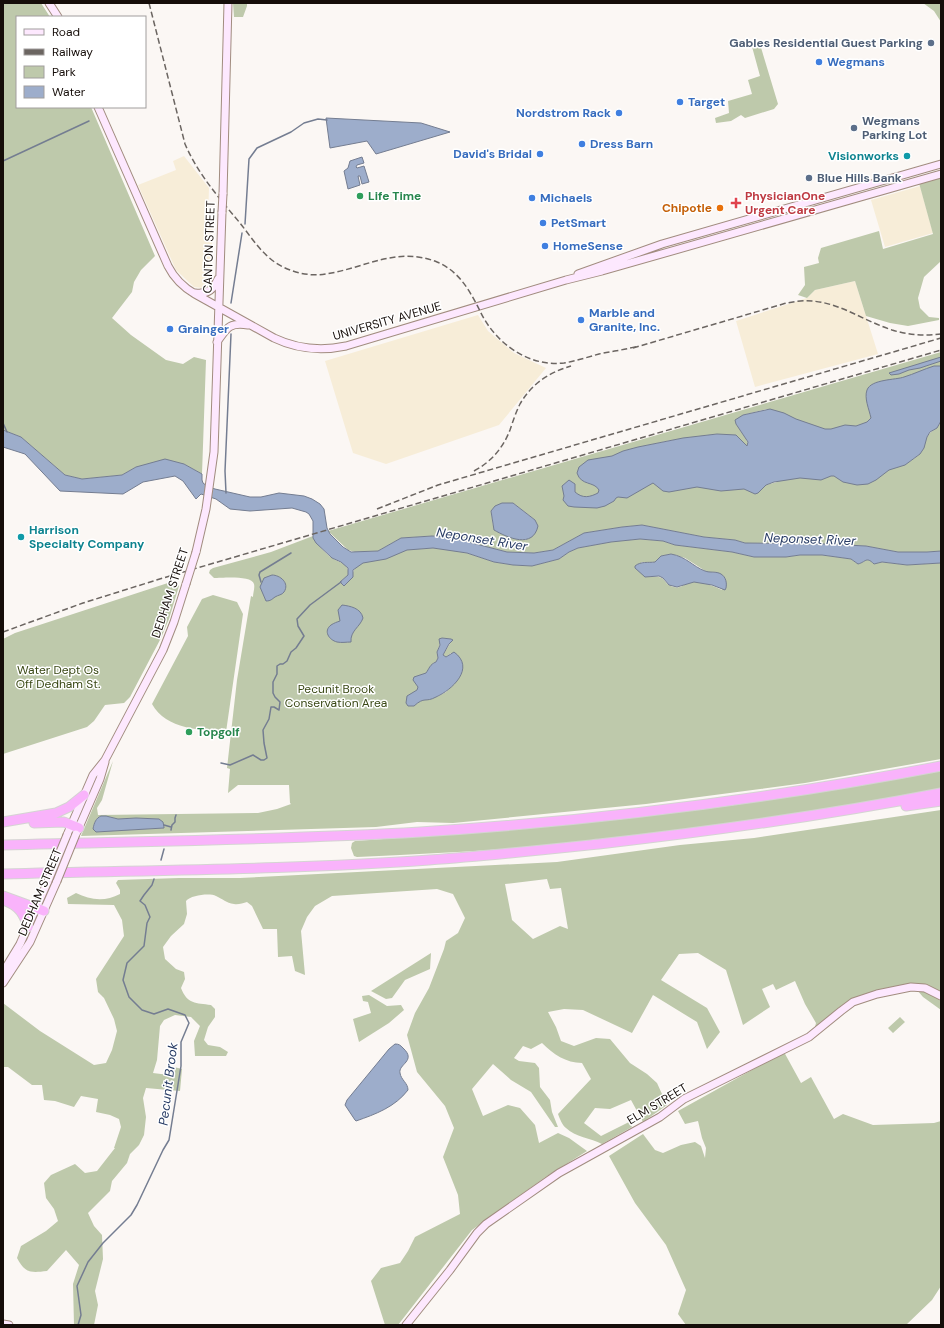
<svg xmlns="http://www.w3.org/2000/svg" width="944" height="1328" font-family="'DM Sans',sans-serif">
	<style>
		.industrial { fill: #f7edd8 }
		.green { fill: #bec9ab; fill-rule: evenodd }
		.water { fill: #9dadcb; stroke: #747d91 }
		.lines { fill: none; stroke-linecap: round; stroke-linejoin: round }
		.stream { stroke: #747d91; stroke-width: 1.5 }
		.secondary-casing { stroke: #a18c7f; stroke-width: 9 }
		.highway-casing { stroke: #d5d3d3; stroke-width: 11 }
		.secondary { stroke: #fde8fe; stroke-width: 7 }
		.highway { stroke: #f9b3fb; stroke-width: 9 }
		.rail { stroke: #6b6561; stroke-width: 1.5; stroke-dasharray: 6 3; stroke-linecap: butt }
		.secondary-bridge-casing { stroke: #a18c7f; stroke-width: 9; stroke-linecap: butt }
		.secondary-bridge { stroke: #fde8fe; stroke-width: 7 }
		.service-dot { fill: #5c6f8a; stroke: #fff; stroke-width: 1.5 }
		.shop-dot { fill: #3f7fe0; stroke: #fff; stroke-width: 1.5 }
		.culture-dot { fill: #0f9aa8; stroke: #fff; stroke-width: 1.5 }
		.leisure-dot { fill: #2e9e5b; stroke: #fff; stroke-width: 1.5 }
		.health-dot { fill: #e0444e; stroke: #fff; stroke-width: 1.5 }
		.food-dot { fill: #e8710a; stroke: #fff; stroke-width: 1.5 }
		.labels { text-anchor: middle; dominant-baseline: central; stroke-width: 3; stroke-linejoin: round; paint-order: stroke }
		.service-label { font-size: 12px; font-weight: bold; fill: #4e5e75; stroke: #fff; text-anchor: start }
		.shop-label { font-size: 12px; font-weight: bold; fill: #366cbe; stroke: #fff; text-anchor: start }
		.culture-label { font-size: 12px; font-weight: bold; fill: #0d838f; stroke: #fff; text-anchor: end }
		.leisure-label { font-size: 12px; font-weight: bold; fill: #27864d; stroke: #fff; text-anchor: start }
		.health-label { font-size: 12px; font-weight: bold; fill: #be3a42; stroke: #fff; text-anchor: start }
		.food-label { font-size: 12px; font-weight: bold; fill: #c56008; stroke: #fff; text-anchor: end }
		.street-label { font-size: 12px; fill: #150d09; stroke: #fff }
		.park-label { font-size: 12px; fill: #384713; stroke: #fff }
		.water-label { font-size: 13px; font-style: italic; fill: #283c65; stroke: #fff }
	</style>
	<rect width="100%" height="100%" fill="#fbf7f4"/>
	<path class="industrial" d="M184,156L209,188L208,218L213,224L210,283L202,288L194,287L176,270L138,185L176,170L173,161Z
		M920,186L933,233L885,247L871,200Z
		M855,281L878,354L755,387L736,321L807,298L815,290Z
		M478,315L488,331L514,353L546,368L499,425L386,464L353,453L325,361Z"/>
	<path class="green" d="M3,3H41L50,17H17V107H91L155,256L141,270L134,282L132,292L112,318L131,335L166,360L183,364L194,357L206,360L202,474L184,464L136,467L122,475L82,479L65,475L21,437L3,430Z
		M233,3H247V6L243,17H234Z
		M923,3H941V22L934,11Z
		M759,41L778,104L774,109L745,118L741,115L731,121L716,123L715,118L729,113L728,101L752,94L748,80L760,76L751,43Z
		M941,177V261L924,277L918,298L920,308L929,317L939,318V320L908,326L890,323L866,316L855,281L815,290L807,298L798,295L805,285L804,267L819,263L818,258L821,248L879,231L883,249L933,234L919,183Z
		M941,352V401L895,468C905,464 918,459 923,449C925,445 924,441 927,437C931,430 938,429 941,421V551L927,552H898L866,546L826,544L745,543L735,540L704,537L642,525L622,527L584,533L553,550L534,553L507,552L449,537L432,536L401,538L378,551L355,552L348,550L328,531ZM767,409L824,434L777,482L766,485L623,451L667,441L717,434L743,442L747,446L748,444L746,439L736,424L743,415ZM508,503H513L535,520L526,540L516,539L493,525L491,511Z
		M313,536C314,541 327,555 332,558C339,563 350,563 348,575L340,582L343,585C352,580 354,569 358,560L402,546L418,549L433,548L448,549L467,553L494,562L513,565L532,566L559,559L569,552L578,548L615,541L640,539L663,541L675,545L732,552L754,557H786L800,555H822L851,559L856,563L863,562L867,559L870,560L874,564L881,562L907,565L941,563V759L805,783L646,804L453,823L417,822L376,827L81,836L113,761L102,800L97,808L98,815L258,813L277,809L291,804L290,803L289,785H238L228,793L230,769L227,768L237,680L251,596L253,597C253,593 255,588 254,584C252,575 222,578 214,578L209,573L210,570L213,568L271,552ZM671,554L685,558L707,572H716L722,590C713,586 701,581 692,582C685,583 681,589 674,587C661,584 669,575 650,577L641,562H655L661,556ZM442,638L451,639V642L443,655L446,657L451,653L458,679L446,692L437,697L433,663L436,662L438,658L437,652ZM101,816H106L118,819L136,818L159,819L163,828C141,829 119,830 96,832L93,827C95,822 96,818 101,816Z
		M174,581L179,586L169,619L161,638L130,697L124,703L105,705L94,721L87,727L3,754V639L15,633Z
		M213,595L237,602L243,614L226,732C202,730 166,730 152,704L188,636L187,627L202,599Z
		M941,771V790C811,813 681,834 550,845C486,851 421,854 357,857L354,856L351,848L352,843L355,841C428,836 500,832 573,824C696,812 819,794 941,771Z
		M941,810V1010L923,997L912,984C885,987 856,993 835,1011C828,1017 821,1024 814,1031L816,1023L805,1004L795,981L776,990L773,984L762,989L770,1007L743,1025L726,970L698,953L679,954L661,980L707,1008L720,1032L707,1049L697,1022L653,995L632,1033L583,1010L564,1009L548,1012L556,1027L561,1041L574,1046L596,1038L610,1039L630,1063L647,1074L657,1083L667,1105L643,1122L631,1100L610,1109L595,1108L584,1123L601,1136L629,1122L632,1127L602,1144C591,1138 575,1137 566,1128C562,1125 560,1119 558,1114L591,1079L582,1063C566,1063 553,1054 542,1043L531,1049L523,1046L514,1058L519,1061L535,1063L539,1068L540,1087L550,1100L552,1112L558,1127H555L531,1092L511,1080L493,1064L472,1089L483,1116L508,1105L520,1108L535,1125L539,1143L558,1133L569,1138L587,1151L544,1178L472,1230L398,1325H385L371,1281L381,1268L400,1263L408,1251L415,1237L460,1214L458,1195L443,1157L454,1128L445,1106L417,1072L407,1035L415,1013L429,988L444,949L446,941L458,933L465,918L453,894L437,889L332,896L315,906L307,917L301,931L305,975L295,971L292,956L278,957L277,929H263L252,906L247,902C243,903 238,905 234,904C226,903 223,899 216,896C210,893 191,895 186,901L187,914L184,924L171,936L163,947L165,959L176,969L184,972L185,979L181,988C187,1004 196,1003 211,1005L215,1009V1017L208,1027L204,1040L208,1045L220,1047L228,1052L226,1056H195L194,1041L200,1026L191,1017L175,1015L164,1020L160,1026L157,1060L153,1073L169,1075L174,1067L182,1069L180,1091L146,1088L143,1098L146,1117L144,1135L139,1145L130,1154L127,1163L112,1181L110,1191L88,1213L94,1226L102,1235L103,1259L95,1291L98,1305L94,1325H74L73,1284L79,1265L66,1250L47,1271C30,1273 25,1273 17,1258L21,1246L46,1231L58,1221L54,1209L46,1198L44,1183L51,1175L75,1164L85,1173L97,1171L115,1148H114L121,1127L119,1119L110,1115L96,1112L98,1099L81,1096L74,1107L55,1101L44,1100L42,1085H32L8,1067H3V1003L40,1031L94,1065L106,1063L112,1050L117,1031L114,1019L104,998L98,992L96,979L124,936L122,920L114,905L68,904L67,898L76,893C90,900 105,902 120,894V890L116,883L118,880L179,878H240L557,862L680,845L754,838ZM547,879L550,889L561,888L568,929L560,926L533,939L512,920L505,884Z
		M431,953L430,969L405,980L392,998L386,999L371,991Z
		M369,995L387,1006L401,1005L404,1010L389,1023L359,1042L353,1019L371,1013L368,1002L363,1001L362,996Z
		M900,1017L905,1022L893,1033L888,1028Z
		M784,1052L801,1083L811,1077L834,1119L843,1114L873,1125L934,1123L941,1121V1286L932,1300L906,1325H686L678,1314L686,1290L666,1245L635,1203L609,1156L643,1134L655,1150L663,1153L681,1145L695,1142L701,1146L705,1158L706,1148L702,1138L698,1121L685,1124L678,1111Z"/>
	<path class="water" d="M326,118L421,123L450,132L376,154L367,141L330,148Z
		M362,157L364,163L357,165L356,167L357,168L364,166L369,182L362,184L360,176H358L360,185L348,189L344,171L348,168L350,161Z
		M941,357V361L920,368L909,370L899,374L891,375L889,373Z
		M934,366H941V421L937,428L930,432L927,437L924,448L920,454L905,465L889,470L876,480L868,484L857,485L843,482L834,476H831L821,480L800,478L774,482L766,485L758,493L755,494L744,489L721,491L697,487L669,492L663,491L653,483L627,498L618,497L616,498L614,501L605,506L597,508L574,507L568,506L563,500L564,496L562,486L569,480L575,484V492C583,499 590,497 598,493L599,490C594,481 581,486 577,473L579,467L588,460L612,456L623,451L638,447L683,438L717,434L736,435L747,446L748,442L736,424L735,420L743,415L770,409L784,413L796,419L825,429H831L845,425L856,426L867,422L871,418C869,409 864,398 867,390C871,379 896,380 904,377C914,374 924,369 934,366Z
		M3,430L21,437L65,475L82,479L122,475L136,467L165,459L184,464L202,474V480L203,483L207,486L215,489L250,497H261L279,493L304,496L312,499L320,504L324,509L327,528L330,534L343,547L351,552L378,551L401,538L432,536L449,537L507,552L534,553L553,550L584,533L622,527L642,525L704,537L735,540L745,543L826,544L866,546L898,552H927L941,551V563L907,565L882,562L874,564C866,556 866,562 858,564L851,559L822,555H800L786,557H754L732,552L675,545L663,541L640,539L611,542L578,548L569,552L559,559L532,566L513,565L494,562L467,553L433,548L407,550L386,559L363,563L353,570V577L344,586L340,582L348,575V568L341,562L332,558L316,543L313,538V521L309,514L306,512L292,508L250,511L230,509L216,499L201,494L196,499L183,481L175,476L143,482L123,494L60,491L25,454L3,447Z
		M502,503H513L535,520L538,526C533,549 508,538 494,530L491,511L495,506Z
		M671,554C687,557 692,566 705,571C710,573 716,571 721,574C726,577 727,583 726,588L725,590L712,585L694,582L677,587L669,585L663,578L659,576L645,577L635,568V566C641,561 648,563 655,562L661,556Z
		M272,575C280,575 290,583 284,592C282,595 278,595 275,597C272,599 271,601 266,601L260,587L264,578Z
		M342,605C350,606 361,608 363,618C360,627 350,631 351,642C346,642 342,643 337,642C329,640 323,631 331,625C334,623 337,622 340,621L338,610Z
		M442,638L451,639L453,640L449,644L443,655L446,657L454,652C476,668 452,690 436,697C425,703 425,696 414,706H408L406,703L407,696L417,690L418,687L413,680L414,677L426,673C429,669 430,664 436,662L438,658L437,652L440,645L439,639Z
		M101,816H106L118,819L136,818L159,819L163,822L164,827V828C141,829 119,831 96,832L93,829C94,823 96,818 101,816Z
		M395,1044C399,1044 400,1045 403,1048C417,1061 398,1064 400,1073C401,1080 408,1083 408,1090C395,1107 376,1114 356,1121L355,1120L345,1105L347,1100L389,1049Z"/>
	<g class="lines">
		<path class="stream" d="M3,161L89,121
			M245,224L249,159L257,148L291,132L304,123L318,119L327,120
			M231,303L242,233
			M3,423L7,432
			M226,493L225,471L231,334
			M261,582L259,575L260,572L291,553
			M221,763L230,765L253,755L261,760H264L267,758L264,743L263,730L269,719L271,707H274L279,710L280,702L275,697L273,693V682L277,674V666L280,664H283L287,661L291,652L296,648L304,636L298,626L297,619L310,605L341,582
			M164,825L171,827
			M171,830L172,825L175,822V818L176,815
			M161,860L164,849
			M78,1325L81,1315L77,1286L88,1262L103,1243L131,1215L137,1205L163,1150L169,1140L181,1066V1042L189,1023L185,1015L168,1009L154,1014L142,1010L129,997L123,980L127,963L144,946L147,923L150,917L145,905L140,901L144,895L152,885L154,879"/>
		<defs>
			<path id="secondary" d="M49,3L58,17
				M98,107L168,266C174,278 183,287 195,294L274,338C297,349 322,351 346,346L566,280L602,271L941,174
				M223,194L228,3
				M578,274L662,244L941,164
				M195,293C207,295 214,289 218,279
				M217,342C227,328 229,322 248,325
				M196,552L206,509L214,452L222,212
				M77,832L100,779L105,762
				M67,835L93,775L105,760L163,650L174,622L186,584
				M3,972L20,944L48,881
				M3,983L30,942L57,881
				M3,1324L9,1325
				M406,1325L450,1270L477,1233L486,1224L559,1173L660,1117L684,1099L809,1037L841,1011L853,1002L877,994L911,987L925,988L941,996"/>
			<path id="highway" d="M906,806L941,801
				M3,822L56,813L69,807L84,795
				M34,823L64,822L79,828
				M3,845C142,841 281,840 420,832C595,821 769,799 941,766
				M3,874C145,870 287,870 429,860C486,856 542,850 599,844C714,831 828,815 941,793
				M3,896L44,911
				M6,901C19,906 24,914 28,927"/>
		</defs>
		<use href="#secondary" class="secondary-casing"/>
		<use href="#highway" class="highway-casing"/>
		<use href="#secondary" class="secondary"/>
		<use href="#highway" class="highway"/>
		<path class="rail" d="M149,3L185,144C198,174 219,198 240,223C251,237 261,253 276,263C290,272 309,277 326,274C365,268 397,246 437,262C459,271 470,291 480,311C495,343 528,367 564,363C576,361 588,357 599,354C612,351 625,350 638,346
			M633,348L783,304C828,292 853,317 892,330C908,335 925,336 941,334
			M474,471C491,462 503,448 510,430C513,421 516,412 520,404C532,383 550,372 571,366
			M377,509L438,485L941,338
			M3,632L83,603L163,578L941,350"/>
		<defs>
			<path id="secondary-bridge" d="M222,212L223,194
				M186,584L196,552
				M48,881L67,835
				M57,881L76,834"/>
		</defs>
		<use href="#secondary-bridge" class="secondary-bridge-casing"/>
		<use href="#secondary-bridge" class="secondary-bridge"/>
	</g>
	<g class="service-dot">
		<circle cx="931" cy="43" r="4"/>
		<circle cx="854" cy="128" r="4"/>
		<circle cx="809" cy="178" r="4"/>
	</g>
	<g class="shop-dot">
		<circle cx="819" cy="62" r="4"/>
		<circle cx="680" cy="102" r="4"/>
		<circle cx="619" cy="113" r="4"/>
		<circle cx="582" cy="144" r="4"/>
		<circle cx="540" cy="154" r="4"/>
		<circle cx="532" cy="198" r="4"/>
		<circle cx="543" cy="223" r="4"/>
		<circle cx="545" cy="246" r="4"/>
		<circle cx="581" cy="320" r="4"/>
		<circle cx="170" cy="329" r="4"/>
	</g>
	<g class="culture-dot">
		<circle cx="907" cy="156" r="4"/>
		<circle cx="21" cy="537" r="4"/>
	</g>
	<g class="leisure-dot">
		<circle cx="360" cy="196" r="4"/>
		<circle cx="189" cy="732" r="4"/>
	</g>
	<path class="health-dot" d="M734 197h4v4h4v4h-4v4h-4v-4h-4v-4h4z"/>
	<circle class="food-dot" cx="720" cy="208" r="4"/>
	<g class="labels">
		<g class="service-label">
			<text x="923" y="43" text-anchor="end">Gables Residential Guest Parking</text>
			<text x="862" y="121">Wegmans<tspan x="862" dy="14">Parking Lot</tspan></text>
			<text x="817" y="178">Blue Hills Bank</text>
		</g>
		<g class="shop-label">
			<text x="827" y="62">Wegmans</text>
			<text x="688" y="102">Target</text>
			<text x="611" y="113" text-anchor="end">Nordstrom Rack</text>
			<text x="590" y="144">Dress Barn</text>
			<text x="532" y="154" text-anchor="end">David's Bridal</text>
			<text x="540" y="198">Michaels</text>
			<text x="551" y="223">PetSmart</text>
			<text x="553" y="246">HomeSense</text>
			<text x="589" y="313">Marble and<tspan x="589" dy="14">Granite, Inc.</tspan></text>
			<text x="178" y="329">Grainger</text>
		</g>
		<g class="culture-label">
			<text x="899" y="156">Visionworks</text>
			<text x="29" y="530" text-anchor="start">Harrison<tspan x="29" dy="14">Specialty Company</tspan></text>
		</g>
		<g class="leisure-label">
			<text x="368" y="196">Life Time</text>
			<text x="197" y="732">Topgolf</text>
		</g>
		<g class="health-label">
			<text x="745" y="196">PhysicianOne<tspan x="745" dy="14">Urgent Care</tspan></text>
		</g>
		<g class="food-label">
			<text x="712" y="208">Chipotle</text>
		</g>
		<g class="street-label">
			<text transform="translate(209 247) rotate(-88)">CANTON STREET</text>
			<text transform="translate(387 321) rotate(-16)">UNIVERSITY AVENUE</text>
			<text transform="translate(170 593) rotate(-72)">DEDHAM STREET</text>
			<text transform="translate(40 892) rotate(-67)">DEDHAM STREET</text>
			<text transform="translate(657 1104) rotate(-31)">ELM STREET</text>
		</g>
		<g class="park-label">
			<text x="58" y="670">Water Dept Os<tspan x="58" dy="14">Off Dedham St.</tspan></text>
			<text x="336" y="689">Pecunit Brook<tspan x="336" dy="14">Conservation Area</tspan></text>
		</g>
		<g class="water-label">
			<text transform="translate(482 539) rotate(9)">Neponset River</text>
			<text transform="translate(810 539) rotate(2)">Neponset River</text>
			<text transform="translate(168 1084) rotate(-83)">Pecunit Brook</text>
		</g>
	</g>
	<rect width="944" height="1328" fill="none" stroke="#150d09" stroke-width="8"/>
	<rect x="16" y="16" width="130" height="92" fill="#ffffff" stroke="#a19e9d"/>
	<rect x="24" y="29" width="20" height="6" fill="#fde8fe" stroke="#a19e9d"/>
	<text x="52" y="36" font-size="12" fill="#150d09">Road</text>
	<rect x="24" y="49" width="20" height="6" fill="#6b6561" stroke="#a19e9d"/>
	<text x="52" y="56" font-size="12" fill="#150d09">Railway</text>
	<rect x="24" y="66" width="20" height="12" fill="#bec9ab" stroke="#a19e9d"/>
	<text x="52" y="76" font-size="12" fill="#150d09">Park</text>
	<rect x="24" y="86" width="20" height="12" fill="#9dadcb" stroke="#a19e9d"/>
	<text x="52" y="96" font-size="12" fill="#150d09">Water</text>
</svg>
